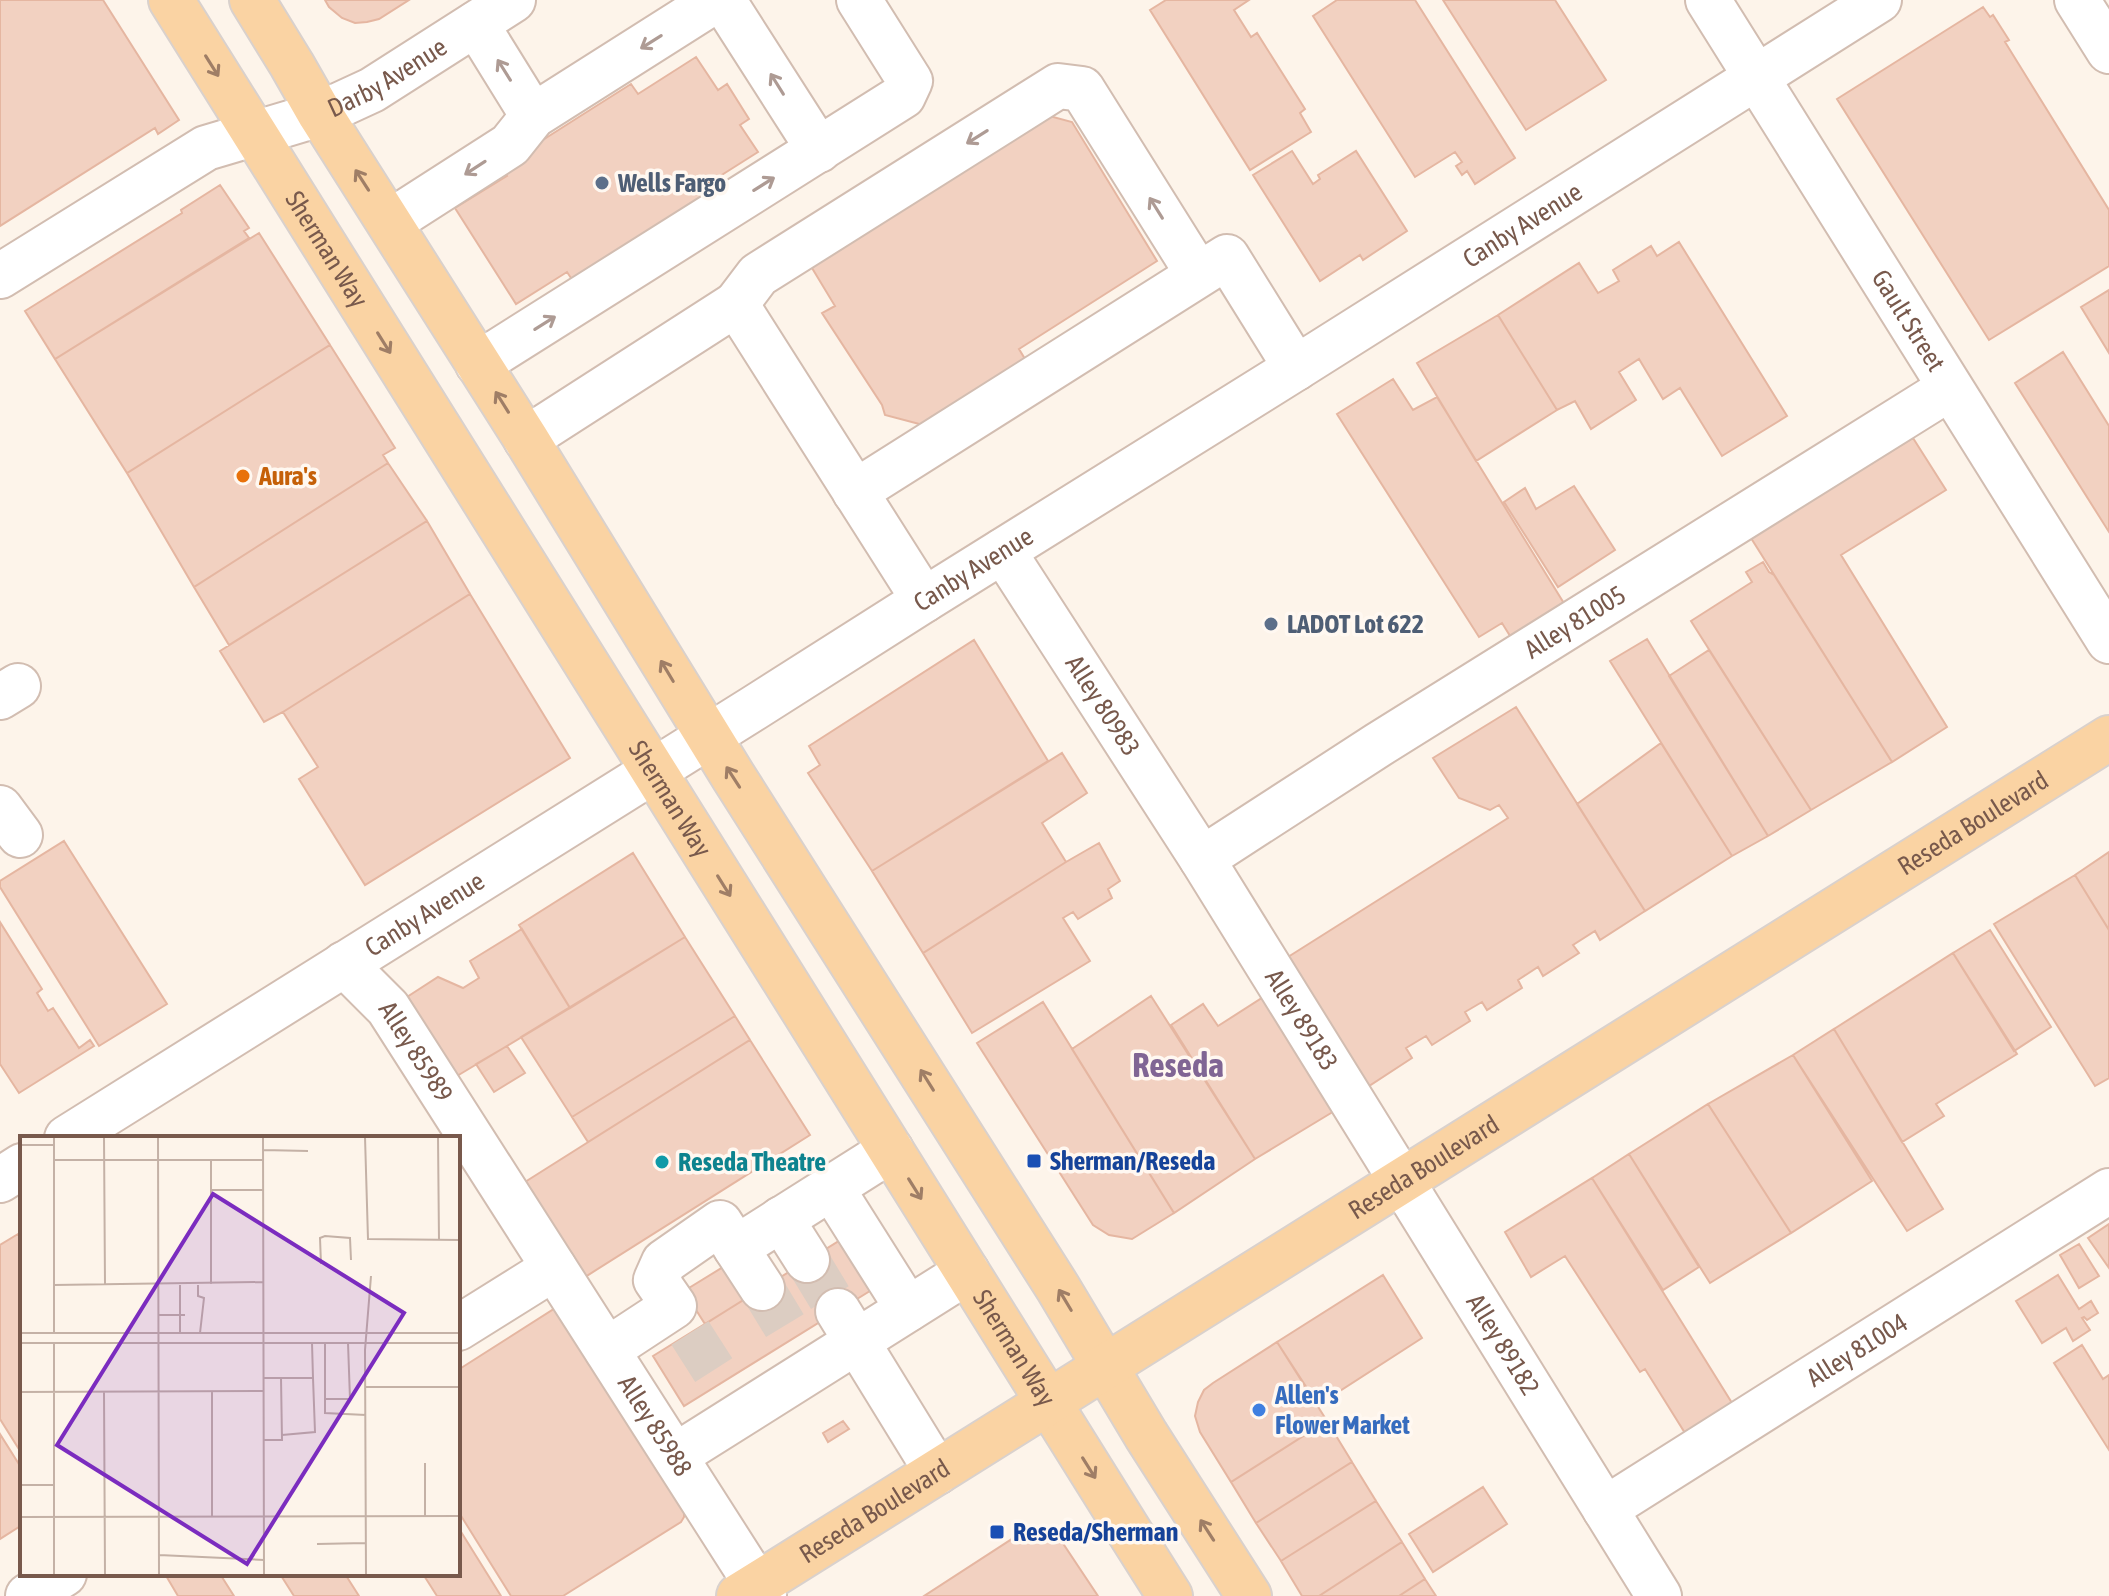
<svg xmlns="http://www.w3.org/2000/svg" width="2109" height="1596" font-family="'Asap Condensed',sans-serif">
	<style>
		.building { fill: #f2d1c1; stroke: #e5b6a1; stroke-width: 2 }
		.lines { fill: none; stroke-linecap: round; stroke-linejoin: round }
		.minor-tunnel { stroke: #dccdc2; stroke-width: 44; stroke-dasharray: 44 22; stroke-linecap: butt }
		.minor-casing { stroke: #d2bdb1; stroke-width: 48 }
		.major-casing { stroke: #d9d1cd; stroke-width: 48 }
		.minor { stroke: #fff; stroke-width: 44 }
		.major { stroke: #fad3a3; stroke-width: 44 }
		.oneway { stroke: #ae9b94 }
		.oneway2 { stroke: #9f7e66 }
		.service-dot { fill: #5c6f8a; stroke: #fff8f1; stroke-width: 3 }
		.food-dot { fill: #e8710a; stroke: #fff8f1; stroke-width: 3 }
		.transit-dot { fill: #1a4fb4; stroke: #fff8f1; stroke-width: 3 }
		.culture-dot { fill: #0f9aa8; stroke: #fff8f1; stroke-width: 3 }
		.shop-dot { fill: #3f7fe0; stroke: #fff8f1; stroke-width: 3 }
		.labels { text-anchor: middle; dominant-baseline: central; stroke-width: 7; stroke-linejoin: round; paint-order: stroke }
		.street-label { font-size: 26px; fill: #78594c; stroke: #fff8f1 }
		.service-label { font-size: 26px; font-weight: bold; fill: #4e5e75; stroke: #fff8f1; text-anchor: start }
		.food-label { font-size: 26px; font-weight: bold; fill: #c56008; stroke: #fff8f1; text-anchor: start }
		.transit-label { font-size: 26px; font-weight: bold; fill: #164399; stroke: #fff8f1; text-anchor: start }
		.culture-label { font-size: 26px; font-weight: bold; fill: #0d838f; stroke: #fff8f1; text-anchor: start }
		.shop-label { font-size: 26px; font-weight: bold; fill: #366cbe; stroke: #fff8f1; text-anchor: start }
		.district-label { font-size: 34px; font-weight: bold; fill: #806594; stroke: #fff8f1 }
		.inset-road { fill: none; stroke: #c4b1a6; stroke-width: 2 }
		.view { fill: #7b2cbf; fill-opacity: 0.15; stroke: #7b2cbf; stroke-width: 4 }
		.inset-edge { fill: none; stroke: #78594c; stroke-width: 4 }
	</style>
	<rect width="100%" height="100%" fill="#fdf4ea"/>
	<path class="building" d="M0,0H103L179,120L158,134L155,128L0,226Z
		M325,0H409L379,19L367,22L355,23L342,18L329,7Z
		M1166,0H1249L1234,10L1251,37L1257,33L1305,109L1300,113L1311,132L1250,170L1150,10Z
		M1337,0H1415L1515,158L1475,184L1467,171L1462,175L1456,166L1462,162L1455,152L1415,177L1313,16Z
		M1443,0H1555L1606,80L1526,130Z
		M1983,7L1990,17L1993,15L2009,40L2005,42L2109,210V266L1989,340L1837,99Z
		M696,57L718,90L727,84L749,119L740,125L758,152L698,190L703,198L573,281L567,272L516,304L455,208L507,176L502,166L582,115L631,84L638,94Z
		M1042,114L1072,122L1157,261L1019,349L1025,359L930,418L927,426L885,415L882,405L822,313L835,306L809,263Z
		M1292,151L1313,184L1320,179L1318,175L1356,151L1407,231L1363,260L1360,255L1320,281L1253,175Z
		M220,185L249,228L244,231L249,238L55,359L25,311L182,213L181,210Z
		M259,233L330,345L127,473L55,359Z
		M1679,242L1787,416L1722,456L1680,388L1663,399L1639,359L1619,372L1636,400L1591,429L1575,401L1557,410L1498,315L1579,263L1598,293L1619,281L1613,270L1651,246L1657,256Z
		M2109,290V353L2081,307Z
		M1498,315L1557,410L1476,461L1417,363Z
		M330,345L395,448L383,455L388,463L194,587L127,473Z
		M2063,352L2109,426V532L2015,383Z
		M1393,379L1413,410L1437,397L1565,605L1512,639L1502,623L1479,637L1337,414Z
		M1913,438L1946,490L1841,555L1947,727L1892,762L1751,538Z
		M388,463L427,521L229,645L194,587Z
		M1574,486L1615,550L1558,587L1504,502L1525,488L1536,509Z
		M427,521L470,594L283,712L264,722L220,651Z
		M1763,562L1769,572L1774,575L1892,762L1811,810L1691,621L1752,582L1746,572Z
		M470,594L570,758L365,885L299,779L318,767L283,712Z
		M1647,639L1768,836L1732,856L1610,661Z
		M974,640L1048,761L872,871L808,773L820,765L809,746Z
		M1709,650L1811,810L1768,836L1669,676Z
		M1516,707L1645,911L1600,940L1595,931L1573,945L1579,953L1543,976L1538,967L1518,980L1522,988L1487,1010L1482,1002L1465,1012L1470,1021L1432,1045L1426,1036L1406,1048L1412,1058L1369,1086L1288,957L1508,818L1499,805L1490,810L1459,798L1433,758Z
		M1661,743L1732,856L1645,911L1577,804Z
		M1062,753L1087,793L1042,823L1066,862L923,953L872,871Z
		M64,841L167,1004L99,1046L0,887V881Z
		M1099,843L1120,881L1108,889L1112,898L1078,919L1073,912L1063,918L1090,961L972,1033L923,953L1066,862Z
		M2109,852V930L2075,875Z
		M633,853L685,937L570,1008L519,925Z
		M2075,875L2109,930V1078L2095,1086L1994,924Z
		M0,922L42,989L37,993L48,1011L53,1008L79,1048L90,1040L94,1046L19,1093L0,1064Z
		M522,929L570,1008L457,1076L407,997L438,977L463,988L479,978L470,961Z
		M1990,930L2051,1027L2014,1051L1953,953Z
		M685,937L735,1016L572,1117L521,1037Z
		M1953,953L2017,1054L1936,1104L1944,1116L1902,1142L1834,1029Z
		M1151,996L1255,1159L1174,1213L1072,1049Z
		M1265,996L1336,1110L1255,1159L1171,1025L1203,1004L1218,1026Z
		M1043,1002L1174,1213L1132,1239L1109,1235L1093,1225L977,1043Z
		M735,1016L750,1040L588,1142L572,1117Z
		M1834,1029L1943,1209L1907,1231L1793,1055Z
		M750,1040L810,1135L585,1277L525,1182Z
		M507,1046L525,1073L494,1092L476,1064Z
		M1793,1055L1872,1181L1791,1233L1708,1104Z
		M1708,1104L1791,1233L1710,1283L1629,1154Z
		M1629,1154L1699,1267L1663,1290L1592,1178Z
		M1592,1178L1732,1403L1685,1433L1645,1369L1640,1372L1565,1256L1531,1277L1505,1232Z
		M2109,1224V1268L2088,1238Z
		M18,1234L22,1240V1454L0,1419V1245Z
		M847,1236L878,1286L684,1406L653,1356Z
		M2079,1244L2099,1276L2079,1288L2060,1255Z
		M728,1264L748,1297L705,1324L684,1291Z
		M1383,1275L1422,1338L1318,1405L1277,1342Z
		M2058,1275L2079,1309L2091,1301L2098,1313L2087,1320L2084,1317L2082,1318L2090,1330L2073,1341L2066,1328L2042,1343L2016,1301Z
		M557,1307L684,1512V1517L681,1522L563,1596H511L458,1511V1370Z
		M1277,1342L1327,1421L1231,1482L1200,1432L1195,1416L1198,1402L1204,1390L1213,1383Z
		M2082,1345L2103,1379L2109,1375V1450L2054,1363Z
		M843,1421L849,1429L828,1442L823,1433Z
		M1327,1421L1352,1462L1256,1523L1231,1482Z
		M0,1434L22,1469V1525L0,1539Z
		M1352,1462L1376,1501L1281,1561L1256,1523Z
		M1483,1487L1507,1524L1433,1572L1409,1534Z
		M1376,1501L1402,1542L1319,1596H1302L1281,1561Z
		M458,1527L501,1596H437L423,1574H458Z
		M1031,1529H1041L1052,1532L1060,1539L1098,1596H924L1021,1533Z
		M1402,1542L1425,1579L1399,1596H1319Z
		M165,1574H220L234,1596H178Z
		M280,1574H345L359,1596H294Z
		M1425,1579L1436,1596H1399Z"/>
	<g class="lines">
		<path class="minor-tunnel" d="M807,1260L838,1311
			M762,1288L793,1339
			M690,1333L722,1383"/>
		<defs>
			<g id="minor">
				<path d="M723,0L819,150"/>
				<path id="s1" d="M1708,0L2109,641"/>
				<path d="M2077,0L2109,51"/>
				<path d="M476,24L533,116"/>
				<path d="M390,222L510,145L533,116L716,0"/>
				<path id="s2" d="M0,276L206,148L320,114L372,90L513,0"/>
				<path d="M736,304L758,275L1058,86L1082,89L1198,274"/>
				<path d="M478,364L903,96L910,81L859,0"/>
				<path d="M526,439L736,304L924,600"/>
				<path d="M855,492L1227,257L1296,368"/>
				<path id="s3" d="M1003,551L1202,859L1659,1596"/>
				<path d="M0,697L18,686"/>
				<path d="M0,808L20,835"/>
				<path id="s4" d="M1202,859L1378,745L1950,388"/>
				<path id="s5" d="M344,964L388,1008L764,1596"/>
				<path id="s6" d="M67,1138L754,708L924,600L1296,368L1879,0"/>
				<path d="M0,1180L22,1166"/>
				<path d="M831,1187L908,1309"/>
				<path d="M781,1219L807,1260"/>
				<path d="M736,1248L762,1288"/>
				<path d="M838,1311L937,1472"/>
				<path d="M458,1328L554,1268"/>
				<path d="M607,1350L674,1306L656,1280L664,1262L720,1223L736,1248L891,1150"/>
				<path d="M675,1456L967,1272"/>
				<path id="s7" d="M1605,1509L2109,1191"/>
				<path d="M28,1596L64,1574"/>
			</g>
			<g id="major">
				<path id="s8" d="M171,0C395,358 618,717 844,1075C953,1248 1060,1423 1170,1596"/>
				<path d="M252,0L292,65L320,114L526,439L733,776L1058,1288L1146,1435L1249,1596"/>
				<path id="s9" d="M739,1596L2109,738"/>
			</g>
		</defs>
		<use href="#minor" class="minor-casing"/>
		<use href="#major" class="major-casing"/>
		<use href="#minor" class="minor"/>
		<use href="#major" class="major"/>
	</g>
	<defs><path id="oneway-shaft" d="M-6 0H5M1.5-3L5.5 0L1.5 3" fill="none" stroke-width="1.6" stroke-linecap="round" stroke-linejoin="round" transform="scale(2)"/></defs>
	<g class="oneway">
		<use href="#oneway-shaft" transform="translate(651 42) rotate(148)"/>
		<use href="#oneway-shaft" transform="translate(504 70) rotate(-122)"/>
		<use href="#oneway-shaft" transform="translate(777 84) rotate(-122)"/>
		<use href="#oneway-shaft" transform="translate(977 137) rotate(148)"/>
		<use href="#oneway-shaft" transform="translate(475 168) rotate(147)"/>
		<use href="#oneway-shaft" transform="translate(764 184) rotate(-32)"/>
		<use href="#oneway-shaft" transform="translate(1156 208) rotate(-122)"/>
		<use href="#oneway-shaft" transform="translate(545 323) rotate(-32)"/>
	</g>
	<g class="oneway2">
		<use href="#oneway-shaft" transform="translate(212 66) rotate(58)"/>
		<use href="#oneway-shaft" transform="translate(362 180) rotate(-123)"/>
		<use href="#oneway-shaft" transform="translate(384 343) rotate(58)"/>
		<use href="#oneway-shaft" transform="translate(502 402) rotate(-122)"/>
		<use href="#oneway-shaft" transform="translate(667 671) rotate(-121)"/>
		<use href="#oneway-shaft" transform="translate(733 777) rotate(-123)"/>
		<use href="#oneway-shaft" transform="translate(724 886) rotate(58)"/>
		<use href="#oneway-shaft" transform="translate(927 1080) rotate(-122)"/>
		<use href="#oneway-shaft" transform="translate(915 1189) rotate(58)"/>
		<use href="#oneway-shaft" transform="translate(1065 1300) rotate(-121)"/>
		<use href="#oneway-shaft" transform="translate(1089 1468) rotate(58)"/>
		<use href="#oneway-shaft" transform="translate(1207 1530) rotate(-123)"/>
	</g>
	<g class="service-dot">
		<circle cx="602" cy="183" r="8"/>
		<circle cx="1271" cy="624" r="8"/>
	</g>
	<circle class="food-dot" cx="243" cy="476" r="8"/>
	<g class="transit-dot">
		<rect x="1026" y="1153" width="16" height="16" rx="4"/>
		<rect x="989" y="1524" width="16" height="16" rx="4"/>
	</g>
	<circle class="culture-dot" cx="662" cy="1162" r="8"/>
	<circle class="shop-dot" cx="1259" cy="1410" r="8"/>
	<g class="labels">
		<g class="street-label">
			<text stroke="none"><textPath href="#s2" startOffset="438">Darby Avenue</textPath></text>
			<text stroke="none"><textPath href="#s6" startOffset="1718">Canby Avenue</textPath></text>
			<text stroke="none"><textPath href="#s8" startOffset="294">Sherman Way</textPath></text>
			<text stroke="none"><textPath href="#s1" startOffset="378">Gault Street</textPath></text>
			<text stroke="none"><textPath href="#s6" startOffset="1070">Canby Avenue</textPath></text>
			<text stroke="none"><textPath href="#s4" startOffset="442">Alley 81005</textPath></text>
			<text stroke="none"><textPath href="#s3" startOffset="184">Alley 80983</textPath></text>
			<text stroke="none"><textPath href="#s8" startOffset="942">Sherman Way</textPath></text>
			<text stroke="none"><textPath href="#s9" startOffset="1456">Reseda Boulevard</textPath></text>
			<text stroke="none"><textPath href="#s6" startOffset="422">Canby Avenue</textPath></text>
			<text stroke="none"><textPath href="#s3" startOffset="556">Alley 89183</textPath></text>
			<text stroke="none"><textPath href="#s5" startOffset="114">Alley 85989</textPath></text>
			<text stroke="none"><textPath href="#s9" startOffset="808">Reseda Boulevard</textPath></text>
			<text stroke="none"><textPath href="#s3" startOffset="938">Alley 89182</textPath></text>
			<text stroke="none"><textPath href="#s8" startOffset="1590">Sherman Way</textPath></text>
			<text stroke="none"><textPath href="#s7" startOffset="298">Alley 81004</textPath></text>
			<text stroke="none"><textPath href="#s5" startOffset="558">Alley 85988</textPath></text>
			<text stroke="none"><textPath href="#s9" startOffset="160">Reseda Boulevard</textPath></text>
		</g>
		<g class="service-label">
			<text x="618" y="183">Wells Fargo</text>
			<text x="1287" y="624">LADOT Lot 622</text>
		</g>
		<g class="food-label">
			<text x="259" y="476">Aura's</text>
		</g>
		<g class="transit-label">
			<text x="1050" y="1161">Sherman/Reseda</text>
			<text x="1013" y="1532">Reseda/Sherman</text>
		</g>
		<g class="culture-label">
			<text x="678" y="1162">Reseda Theatre</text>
		</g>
		<g class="shop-label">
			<text x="1275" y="1395">Allen's<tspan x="1275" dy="30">Flower Market</tspan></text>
		</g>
		<g class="district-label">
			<text x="1178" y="1064">Reseda</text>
		</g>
	</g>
	<g transform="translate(20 1136)">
		<rect width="440" height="440" fill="#fdf4ea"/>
		<path class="inset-road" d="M34,1V198M84,1L85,149M138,1L139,439M243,1L244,439M345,1L348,103L440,104M418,1L419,105M0,9H34M243,14L288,15M34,24H243M191,54H243M301,128L300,102L305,100L330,102L331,124M191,148V24M34,149L243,146M160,149V197M178,149V160L184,162L180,197M139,179H165M0,197H440M0,207H440M34,207V439M305,207V277L346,279M243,242H293L292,207M346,251H440M0,256L243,255M84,256L85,439M192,256V380M305,263H330L328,207M262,299L295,296L293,242M243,304H262L261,242M405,327V380M0,349H34M0,381L440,380M297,408L346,407M139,419L244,424M346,439L345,214L351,140"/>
		<path class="view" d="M193,58L384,177L227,428L37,309Z"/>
		<rect width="440" height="440" class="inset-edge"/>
	</g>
</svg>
